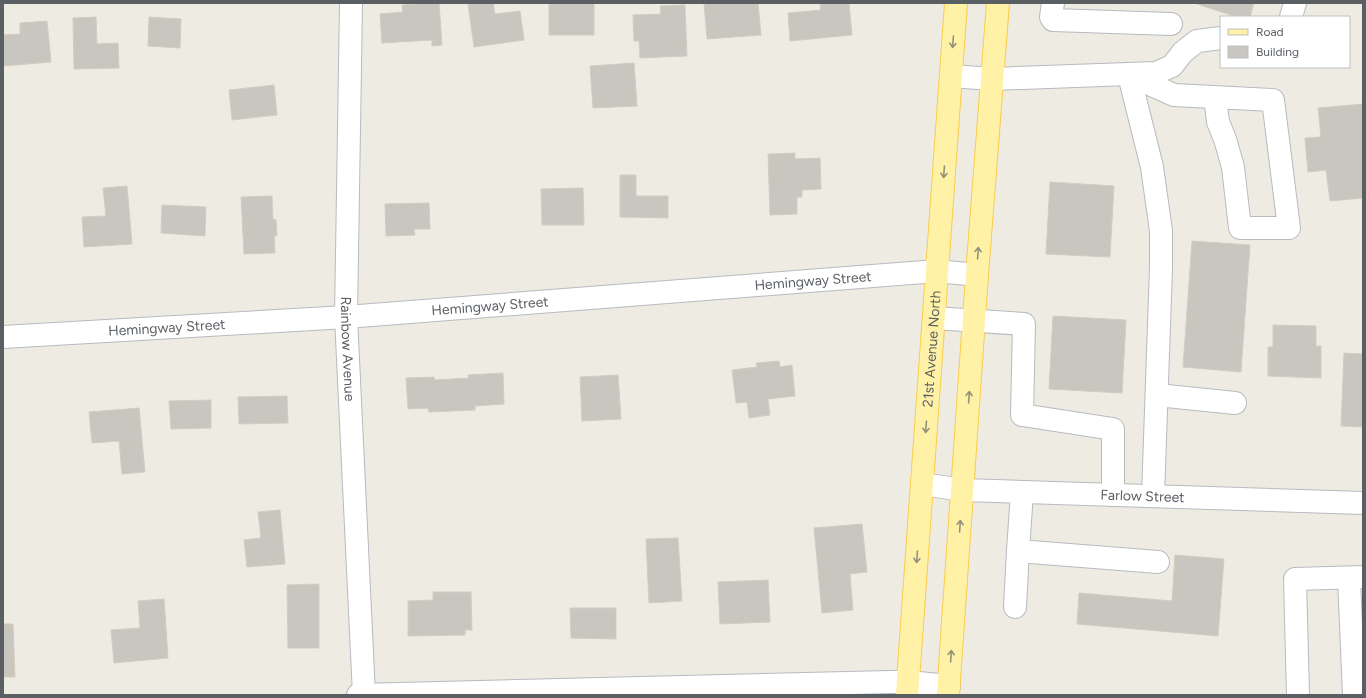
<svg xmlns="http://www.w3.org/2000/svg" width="1366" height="698" font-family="Figtree,sans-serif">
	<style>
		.building { fill: #c9c6bf; stroke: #d3cdc0 }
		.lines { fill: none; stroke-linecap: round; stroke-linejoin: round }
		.minor-casing { stroke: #b7babf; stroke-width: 24 }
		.major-casing { stroke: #fbcc4e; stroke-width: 24 }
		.minor { stroke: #fff; stroke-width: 22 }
		.major { stroke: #fff1a6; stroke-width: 22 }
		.oneway { stroke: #94927b }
		.labels { text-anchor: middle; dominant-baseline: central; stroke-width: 3; stroke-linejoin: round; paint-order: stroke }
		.street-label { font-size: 14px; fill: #5a5f64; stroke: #fff }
	</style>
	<rect width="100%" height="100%" fill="#eeece2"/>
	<path class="building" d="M439,3L442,45L432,46V40L382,43L380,14L403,12L402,5Z
		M476,3H493L495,14L520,11L524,40L474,47L468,4Z
		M549,3H594V35H549Z
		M704,3H758L761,35L707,39Z
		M820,3H849L852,35L790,41L788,13L821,10Z
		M1194,3H1254L1250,17H1237Z
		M685,5L687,56L640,58L639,41H634L633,15L661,14L660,6Z
		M96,17L97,44L118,43L119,68L74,69L73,18Z
		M149,17L181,19L180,48L148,46Z
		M47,21L51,62L3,66V35L20,34V23Z
		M634,63L637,106L593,108L590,66Z
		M274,85L277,115L232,120L229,90Z
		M1363,104V198L1330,201L1326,170L1308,172L1305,138L1321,137L1318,108Z
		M795,153V159L820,158L821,189L802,190V197H797V214L770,215L768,154Z
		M620,175H636V196H668V218L620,217Z
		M1050,182L1114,186L1110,257L1046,254Z
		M127,186L132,244L84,247L82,217L106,216L103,188Z
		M583,188L584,225H542L541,189Z
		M272,196L273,219L276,220L277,236H274L275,253L244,254L241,197Z
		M429,203L430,229H414L415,235L386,236L385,204Z
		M162,205L206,207L205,236L161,233Z
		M1192,241L1250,245L1241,372L1183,367Z
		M1053,316L1126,320L1122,393L1049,389Z
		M1273,325L1316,326V346H1321V378L1268,376V347H1273Z
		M1344,353L1363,354V427L1341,426Z
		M779,361L780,367L792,365L795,396L768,399L770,415L749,418L747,402L736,403L732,370L757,367L756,363Z
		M503,373L504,404L475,406V410L429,412L428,408L408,409L406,378L434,377L435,380L469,378L468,375Z
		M618,375L621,419L582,421L580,377Z
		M287,396L288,423L239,424L238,397Z
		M211,400V428L171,429L169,401Z
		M139,408L145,472L122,474L119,441L92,443L89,412Z
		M280,510L285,564L247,567L244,540L261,538L258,512Z
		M862,524L867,572L850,574L853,610L822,613L814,528Z
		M678,538L682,601L649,603L646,539Z
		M1175,555L1224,559L1218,636L1077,624L1079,593L1172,601Z
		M768,580L770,622L720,624L718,582Z
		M319,584V648H288L287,585Z
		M433,592H471L472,630H465V635L408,636V601L433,600Z
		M164,599L168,658L114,663L111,630L140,628L138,601Z
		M570,608H616V639L571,638Z
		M3,624H13L15,677H3Z"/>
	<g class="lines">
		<defs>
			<g id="minor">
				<path id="s1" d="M351,3L346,317L364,695"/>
				<path d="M1053,3L1051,17L1053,20L1171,24"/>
				<path d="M1291,17L1295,3"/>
				<path d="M1129,75L1174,95L1273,100L1289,228H1240L1233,167L1225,139L1218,122L1215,97"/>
				<path d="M1129,75L1152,167L1161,231V268L1153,496"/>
				<path d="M951,76L992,79L1156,73L1172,66L1183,52L1197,41L1221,38"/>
				<path d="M934,318L1024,324L1022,415L1113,429V495"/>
				<path id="s2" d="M3,337L346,317L937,271L977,275"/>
				<path d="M1157,395L1235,403"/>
				<path id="s3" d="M922,484L963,490L1363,503"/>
				<path d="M1022,492L1018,551L1158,562"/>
				<path d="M1349,578L1354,695"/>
				<path d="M1015,607L1018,551"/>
				<path d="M358,695L890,682H908L949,686"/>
				<path d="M1298,695L1295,579L1363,577"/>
			</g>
			<g id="major">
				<path id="s4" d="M907,695L956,3"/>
				<path d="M948,695L977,275L998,3"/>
			</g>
		</defs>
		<use href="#minor" class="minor-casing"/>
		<use href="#major" class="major-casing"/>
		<use href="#minor" class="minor"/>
		<use href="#major" class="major"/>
	</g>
	<defs><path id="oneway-shaft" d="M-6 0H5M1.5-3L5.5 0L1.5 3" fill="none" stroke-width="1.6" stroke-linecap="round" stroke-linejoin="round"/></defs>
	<g class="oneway">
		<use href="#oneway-shaft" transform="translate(953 42) rotate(94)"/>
		<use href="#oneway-shaft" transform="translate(944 172) rotate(94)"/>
		<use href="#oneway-shaft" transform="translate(978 253) rotate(-86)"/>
		<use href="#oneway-shaft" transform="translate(969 397) rotate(-86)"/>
		<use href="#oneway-shaft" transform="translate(926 427) rotate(94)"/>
		<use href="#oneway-shaft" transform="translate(960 526) rotate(-86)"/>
		<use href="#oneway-shaft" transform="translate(917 557) rotate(94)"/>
		<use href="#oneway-shaft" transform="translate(951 656) rotate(-86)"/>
	</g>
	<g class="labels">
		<g class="street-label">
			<text stroke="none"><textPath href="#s2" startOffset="812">Hemingway Street</textPath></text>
			<text stroke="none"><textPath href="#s2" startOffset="488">Hemingway Street</textPath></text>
			<text stroke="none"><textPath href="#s2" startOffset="164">Hemingway Street</textPath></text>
			<text stroke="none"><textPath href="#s1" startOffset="346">Rainbow Avenue</textPath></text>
			<text stroke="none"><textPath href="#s4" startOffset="347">21st Avenue North</textPath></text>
			<text stroke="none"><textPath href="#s3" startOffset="221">Farlow Street</textPath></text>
		</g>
	</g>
	<rect width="1366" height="698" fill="none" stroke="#5a5f64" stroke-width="8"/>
	<rect x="1220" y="16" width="130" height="52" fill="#ffffff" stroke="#bdbfc1"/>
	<rect x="1228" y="29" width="20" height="6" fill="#fff1a6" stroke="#bdbfc1"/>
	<text x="1256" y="36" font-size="12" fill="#5a5f64">Road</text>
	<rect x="1228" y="46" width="20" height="12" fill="#c9c6bf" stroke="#bdbfc1"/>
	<text x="1256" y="56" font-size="12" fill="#5a5f64">Building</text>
</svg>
